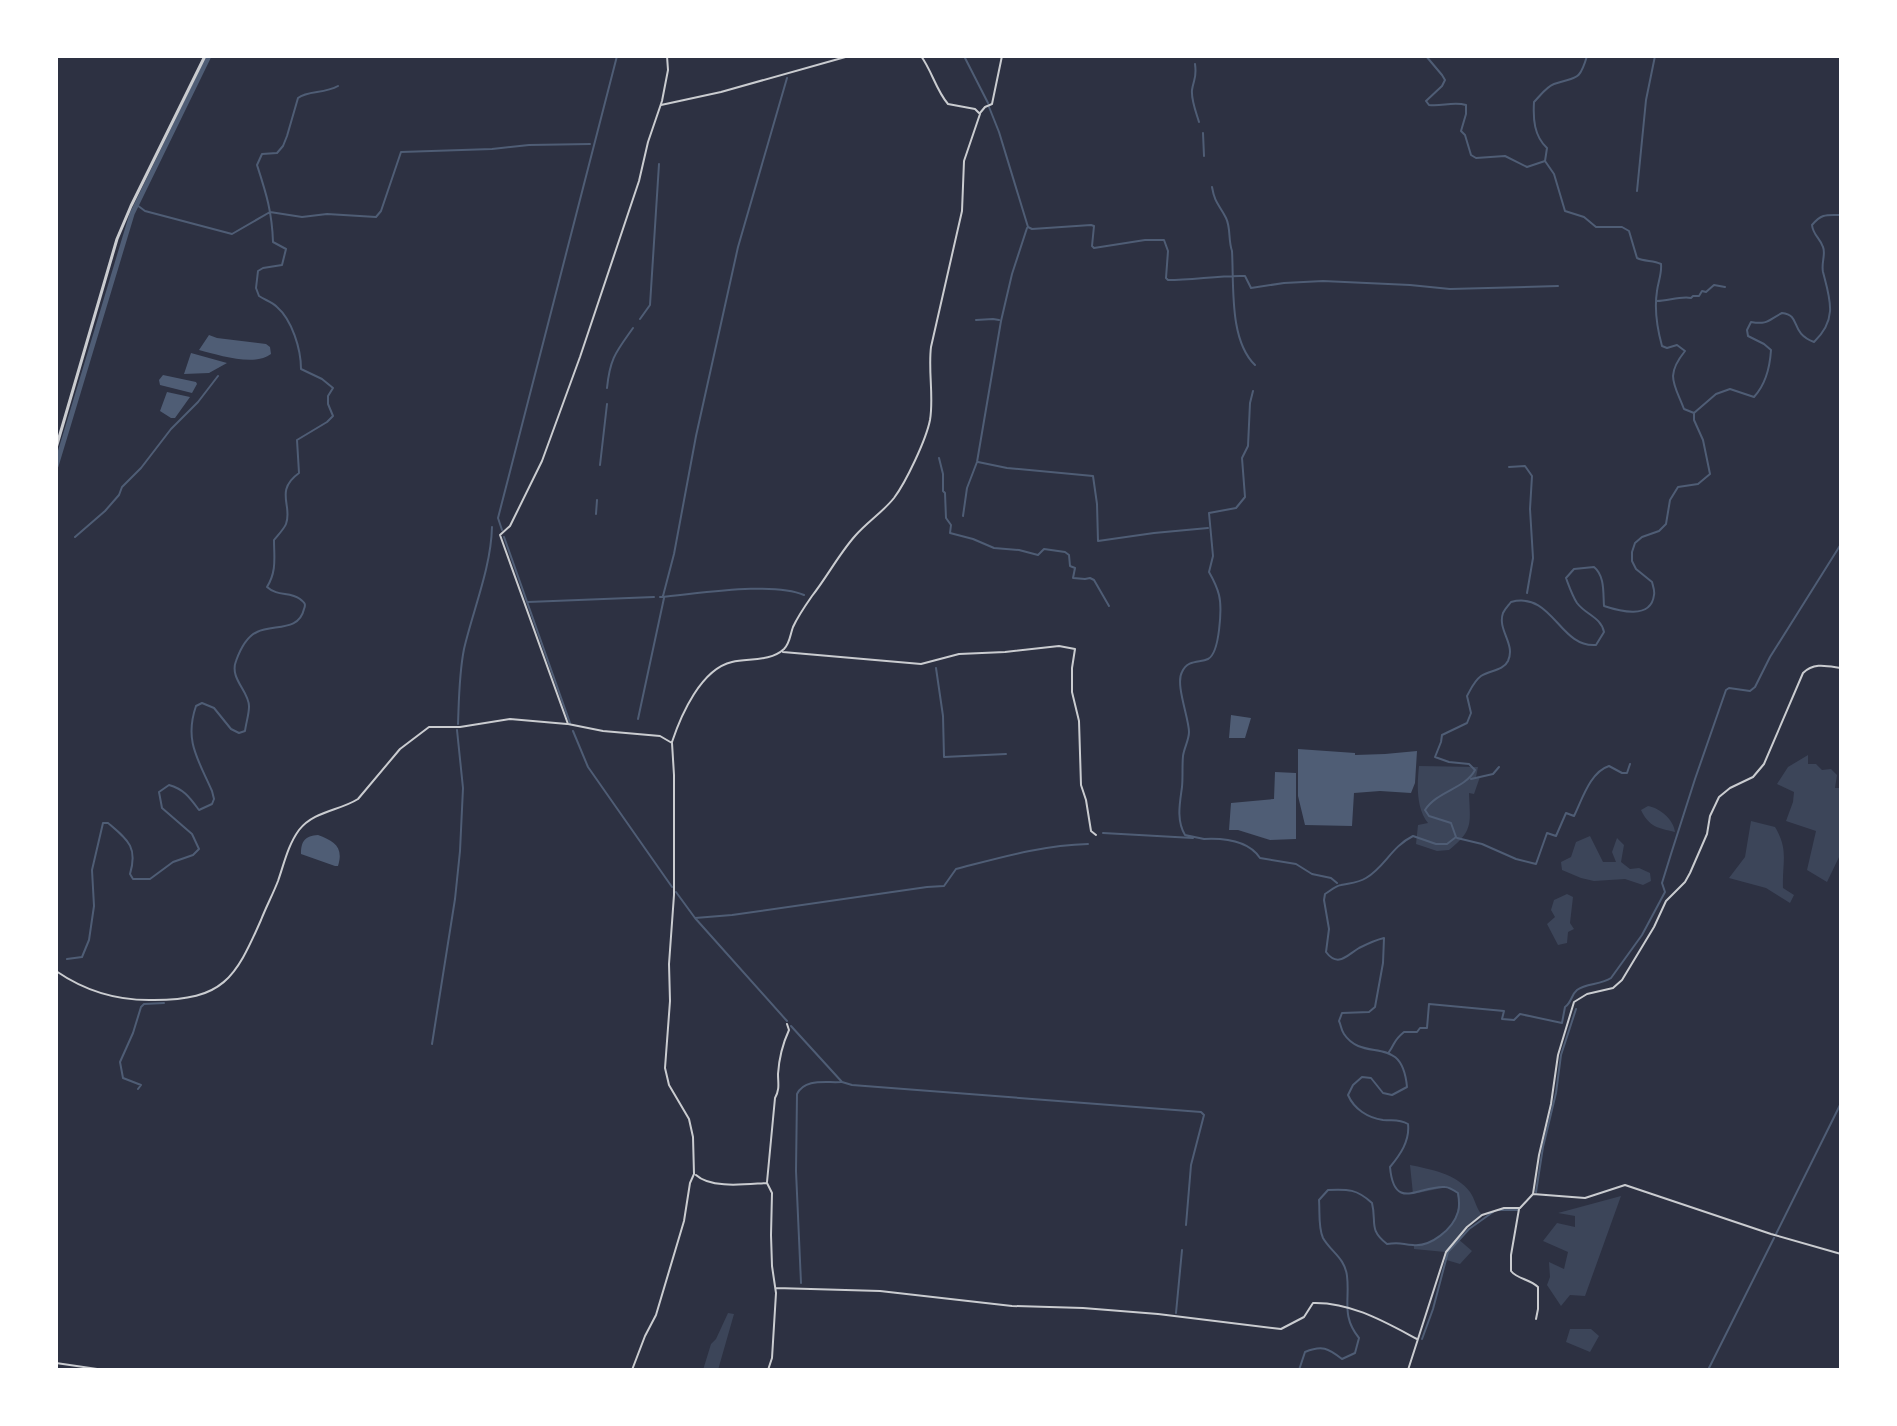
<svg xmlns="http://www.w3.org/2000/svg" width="1897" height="1426" font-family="'Source Sans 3',sans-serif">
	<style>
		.green { fill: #3c4559 }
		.water { fill: #4f5d75 }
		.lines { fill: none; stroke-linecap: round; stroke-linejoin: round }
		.stream { stroke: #4f5d75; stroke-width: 2 }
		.canal { stroke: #4f5d75; stroke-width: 5 }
		.minor { stroke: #caccd0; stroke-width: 2 }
		.tertiary { stroke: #caccd0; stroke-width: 3 }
	</style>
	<rect width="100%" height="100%" fill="#2d3142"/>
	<path class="green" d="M1808,755V764H1816L1822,770L1831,769L1837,775L1835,788H1841V830L1839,833L1841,836V853L1827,882L1807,870L1816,831L1786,821L1793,802L1794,792L1777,784L1788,767Z
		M1419,766L1478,767L1476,777H1480L1474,794L1469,793C1470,823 1474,830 1449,850L1437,851L1416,844L1418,825L1428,823C1416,808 1417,785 1419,766Z
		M1648,806C1660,808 1674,820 1675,832C1658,828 1649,827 1641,810Z
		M1751,821L1775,827C1789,850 1782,862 1783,888L1794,895L1790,903L1766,888L1729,878L1745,857Z
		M1590,836L1603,862H1616L1612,852L1617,838L1624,845L1621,862L1630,869L1639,868L1650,873L1651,881L1643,885L1625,879L1594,881L1581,878L1562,870L1561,862L1571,857L1576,842Z
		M1567,894L1573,897L1570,923L1574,929L1568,932L1567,943L1558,945L1547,924L1555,917L1551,910L1554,900Z
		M1410,1165C1430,1169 1457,1174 1470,1192C1475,1199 1476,1208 1482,1215L1467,1227L1457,1238L1472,1251L1460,1264L1443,1259L1445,1252L1414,1249V1246C1420,1244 1430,1243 1435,1240C1452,1230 1462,1211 1457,1193L1447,1187L1413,1194Z
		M1621,1196L1585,1296L1570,1295L1561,1306L1547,1285L1550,1277L1549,1262L1564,1269L1568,1252L1543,1241L1557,1223L1575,1227V1216L1558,1213Z
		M728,1313L734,1314L718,1370H703L711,1344L716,1339Z
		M1570,1329H1591L1599,1336L1590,1352L1566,1342Z"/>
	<path class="water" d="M209,335L217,338L266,344L270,347L271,354C254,367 219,355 199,350Z
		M191,353L227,363L209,373L184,374Z
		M163,375L196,382L197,384L192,393L160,385L159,380Z
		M167,392L190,397L175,418H171L160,411Z
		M1231,715L1251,718L1245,738H1229Z
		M1298,749L1355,753V755L1385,754L1417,751L1415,783L1411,793L1380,791L1354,793L1352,826L1305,825L1298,796Z
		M1275,772L1296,773V839L1270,840L1238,830H1229L1231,803L1274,799Z
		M318,835C334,841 344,847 338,866H335L301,854C301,841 305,836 318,835Z"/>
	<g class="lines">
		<path class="stream" d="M964,56L988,103
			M1426,56L1442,75L1445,80L1442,86L1426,101L1429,105C1441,107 1453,101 1466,105V114L1461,131L1465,135L1471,155L1476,158L1505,156L1527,167L1545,161L1554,174L1565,211L1584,217L1596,227H1622L1629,231L1637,258C1645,262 1653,260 1661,264C1662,274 1658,282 1657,291C1654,310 1657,328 1662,346L1667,348L1677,345L1685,351C1665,376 1674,383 1684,409L1694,413
			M1195,64C1197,78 1194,78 1192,90C1191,100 1196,112 1199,122
			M989,107L999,132L1028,227L1032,229L1091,225L1094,226L1092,246L1094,248L1145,240H1164L1168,251L1166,278L1168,280C1194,280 1220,275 1245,276L1251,288L1284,283L1323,281L1410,285L1450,289L1558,286
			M1203,133L1204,156
			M1545,161L1547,148C1534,136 1533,119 1534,102C1540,96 1546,87 1554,84C1576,76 1579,83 1587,56
			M1212,187C1215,204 1219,204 1226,218C1231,228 1228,240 1232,251C1234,285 1229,340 1255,365
			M1637,191L1646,100L1655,56
			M137,205L145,211L232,234L270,212L302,217L327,214L376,217L381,211L401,152L492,149L529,145L590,144
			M1657,301C1668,301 1680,296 1691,298L1693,296H1699L1702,291L1706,292L1714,285L1725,287
			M640,319L650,305L659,164
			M976,320L993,319L999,320
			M607,388C610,358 616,352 633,328
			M939,458L943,474V491L945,493L946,518L951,525L950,533L973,539L994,548L1019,550L1038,555L1044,549L1065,552L1069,555L1070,566L1075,568L1073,578L1085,579L1090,578L1094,580L1109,606
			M978,462L1007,468L1093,476L1097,504L1098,541L1154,533L1208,528
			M600,465L607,404
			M1509,467L1525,466L1532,476L1530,509L1533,558L1527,593
			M596,514L597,500
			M963,516L967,488L977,462L1001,321L1012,274L1027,228
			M502,530L498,518L617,56
			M75,537L105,511L119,495L122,487L141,468L171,429L198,402L218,376
			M504,537L570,723
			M663,596L674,554L696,436L738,247L787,78
			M660,597C697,594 772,581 804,595
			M528,602L654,597
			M936,668L943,716L944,757L1006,754
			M638,719L664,598
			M458,724C459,699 459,674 464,649C473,610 491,568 492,527
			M573,731L588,767L672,887
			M1471,779L1493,774L1499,767
			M1103,833L1193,838
			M1457,838L1482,844L1516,859L1536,864L1547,833L1556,836L1566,813L1574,816C1582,800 1590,772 1609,766L1622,773H1627L1630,764
			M1204,839L1185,835C1176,820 1180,802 1182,787C1183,777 1182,766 1183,756C1184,748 1189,740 1189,732C1189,718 1175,684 1182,672C1188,659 1200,663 1208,659C1220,653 1222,607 1219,595C1217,587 1213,579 1209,572L1213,556L1209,513L1236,508L1245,497L1242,458L1248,446L1250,403L1253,391
			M1204,839C1224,838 1248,840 1260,858L1296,864L1312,874L1331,878L1337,883
			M676,892L695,918L787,1021
			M695,918L732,915L927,887L944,886L956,869C999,858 1043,845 1088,844
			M67,959L82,957L89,940L94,906L92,870L103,823H108C128,840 138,847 130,874L133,879H150L173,862L193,855L199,849L192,834L162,808L159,792L169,785C184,789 190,798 199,810L212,804L214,799L212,791C198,759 184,741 196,706L202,703L214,708L231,729L239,733L245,731C246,723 249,714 249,707C250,692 229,679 236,661C240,650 246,637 257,632C273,624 299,632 304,609C306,604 305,603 300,599C290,591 278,597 267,587C277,571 274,557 274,540C278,535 284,529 286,524C293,506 274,491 299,473L297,440L327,422L333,416L328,404V396L333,388L322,379L301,369C301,349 292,320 277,307C272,302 265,300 259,296L256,288L258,271L263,268L282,265L286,249L273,242C272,211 266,193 257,165L262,154L277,153L283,146L287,136L298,98C308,90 324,94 338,86
			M791,1026L842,1082L852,1085L1201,1112L1204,1115L1191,1165L1186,1225
			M432,1044L455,899L460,851L463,788L457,730
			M1389,1052C1396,1042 1393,1041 1404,1032H1417L1420,1028H1427L1429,1004L1504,1011L1502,1019L1514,1020L1520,1014L1562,1023L1565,1007C1572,1002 1571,995 1577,990C1586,983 1601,985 1611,978L1642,935L1665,892L1662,883L1671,854L1695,779L1726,690L1729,688L1750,691L1755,687L1770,657L1841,544
			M138,1089L141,1085L123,1078L120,1062L133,1033L141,1007L144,1004L164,1003
			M1536,1192L1543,1147L1556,1093L1561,1055L1576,1009
			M1499,1210H1518
			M1776,1234L1841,1103
			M801,1283L796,1171L797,1094C805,1078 826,1083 841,1082
			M1176,1313L1182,1250
			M1422,1339L1433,1309L1448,1252L1469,1229L1493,1212
			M1299,1370L1305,1352C1322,1345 1328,1348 1342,1359L1355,1353L1359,1338C1341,1316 1350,1300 1347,1276C1345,1258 1331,1252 1323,1238C1318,1227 1320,1212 1319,1200L1328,1190C1348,1189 1357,1189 1372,1203C1377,1223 1368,1229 1387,1244C1400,1242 1401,1244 1413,1245C1431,1247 1453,1229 1458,1212C1460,1206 1459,1199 1458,1193C1455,1191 1448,1187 1445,1187C1420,1185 1394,1213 1390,1167C1400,1155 1410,1141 1408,1124C1399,1119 1394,1121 1383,1120C1368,1118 1354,1109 1348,1095L1353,1085L1362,1077L1371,1078L1383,1093L1392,1095L1407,1087C1402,1032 1364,1064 1344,1034C1341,1030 1341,1025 1339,1021L1342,1013L1369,1012L1375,1007L1383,963L1384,938C1375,940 1367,944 1359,948C1347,955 1338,968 1326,952L1329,929L1324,900L1325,894C1330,891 1335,886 1341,885C1350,883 1358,883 1366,878C1385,867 1391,847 1413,836L1436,844H1447L1456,837L1451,823L1429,816L1425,810C1437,791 1465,789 1475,770L1469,764L1449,762L1435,757L1441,742L1442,735L1467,723L1471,713L1467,696C1471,689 1474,681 1481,676C1490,670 1503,671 1508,661C1516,644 1497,630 1503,613C1505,609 1508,606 1511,602C1553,591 1559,648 1596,645L1604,632C1601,617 1586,615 1577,603C1572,595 1569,586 1566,578L1574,569L1594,567C1605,576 1603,593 1604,606C1619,611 1651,620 1654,595C1655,591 1653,586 1652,582L1636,569L1632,561V552L1635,543L1642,537L1659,531L1666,524L1670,500L1678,487L1698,484L1710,474L1703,440L1694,420V413L1716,394L1730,389L1754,397C1766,384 1770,366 1771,350L1764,344L1748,336L1747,330L1751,322C1768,325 1768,320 1782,313C1802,315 1789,333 1814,342C1838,319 1830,299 1823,272C1821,263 1826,254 1823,247C1820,238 1813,235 1812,225C1822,213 1827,215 1841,215
			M1708,1370L1774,1238"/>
		<path class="canal" d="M56,466L132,214L209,56"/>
		<path class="minor" d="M661,105L721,92L849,56
			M980,113L985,107L992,104L1002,56
			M783,652L921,664L959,654L1005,652L1059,646L1075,649L1072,668V692L1079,721L1081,785L1086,800L1091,831L1096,835
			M672,742C681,715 701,669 732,662C749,658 770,662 784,649C790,643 790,635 793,627C798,616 805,606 812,596C827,577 839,554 855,536C867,522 883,512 894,498C906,482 926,440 930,420C934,397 928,371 931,347L962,211L964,161L980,114L975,109L948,104C936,90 932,71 921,56
			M56,971C85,991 118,1001 154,1000C223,1000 235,979 261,920C266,907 273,894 278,881C284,864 288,845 299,830C314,811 339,811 358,799L400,749L429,727H460L510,719L567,724
			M696,1175C711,1189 747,1184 767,1183L772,1193L771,1235L772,1266L776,1293L772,1358L768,1370
			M767,1182L775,1098C780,1089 778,1083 778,1074C779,1059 783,1043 789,1030L787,1024
			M1533,1194L1539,1155L1551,1104L1558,1055L1574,1002L1587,994L1613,988L1622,980L1654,927L1666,901L1685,882L1690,873L1707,834L1710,816L1719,797L1730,788L1753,777L1764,764L1803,673C1814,662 1827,666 1841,668
			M1519,1209L1511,1255V1271C1517,1279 1530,1279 1538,1287V1309L1536,1319
			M776,1288L880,1291L1012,1306L1083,1308L1158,1314L1281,1329L1304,1317L1313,1303C1351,1302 1385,1322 1417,1339
			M56,1363L104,1370
			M632,1370L645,1336L656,1315L684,1221L690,1183L694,1174L693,1137L689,1119L669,1085L665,1068L670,1001L669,964L674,895V775L672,743L660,736L603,731L568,724L500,535L510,526L542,461L580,357L639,181L648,142L662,101L668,70L667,56
			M1408,1370L1446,1252L1467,1227L1482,1215L1504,1208H1520L1533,1194L1585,1198L1625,1185L1771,1234L1841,1254"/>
		<path class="tertiary" d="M56,448L117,239L131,206L205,56"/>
	</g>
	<rect width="1897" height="1426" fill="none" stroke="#ffffff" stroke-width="116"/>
</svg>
